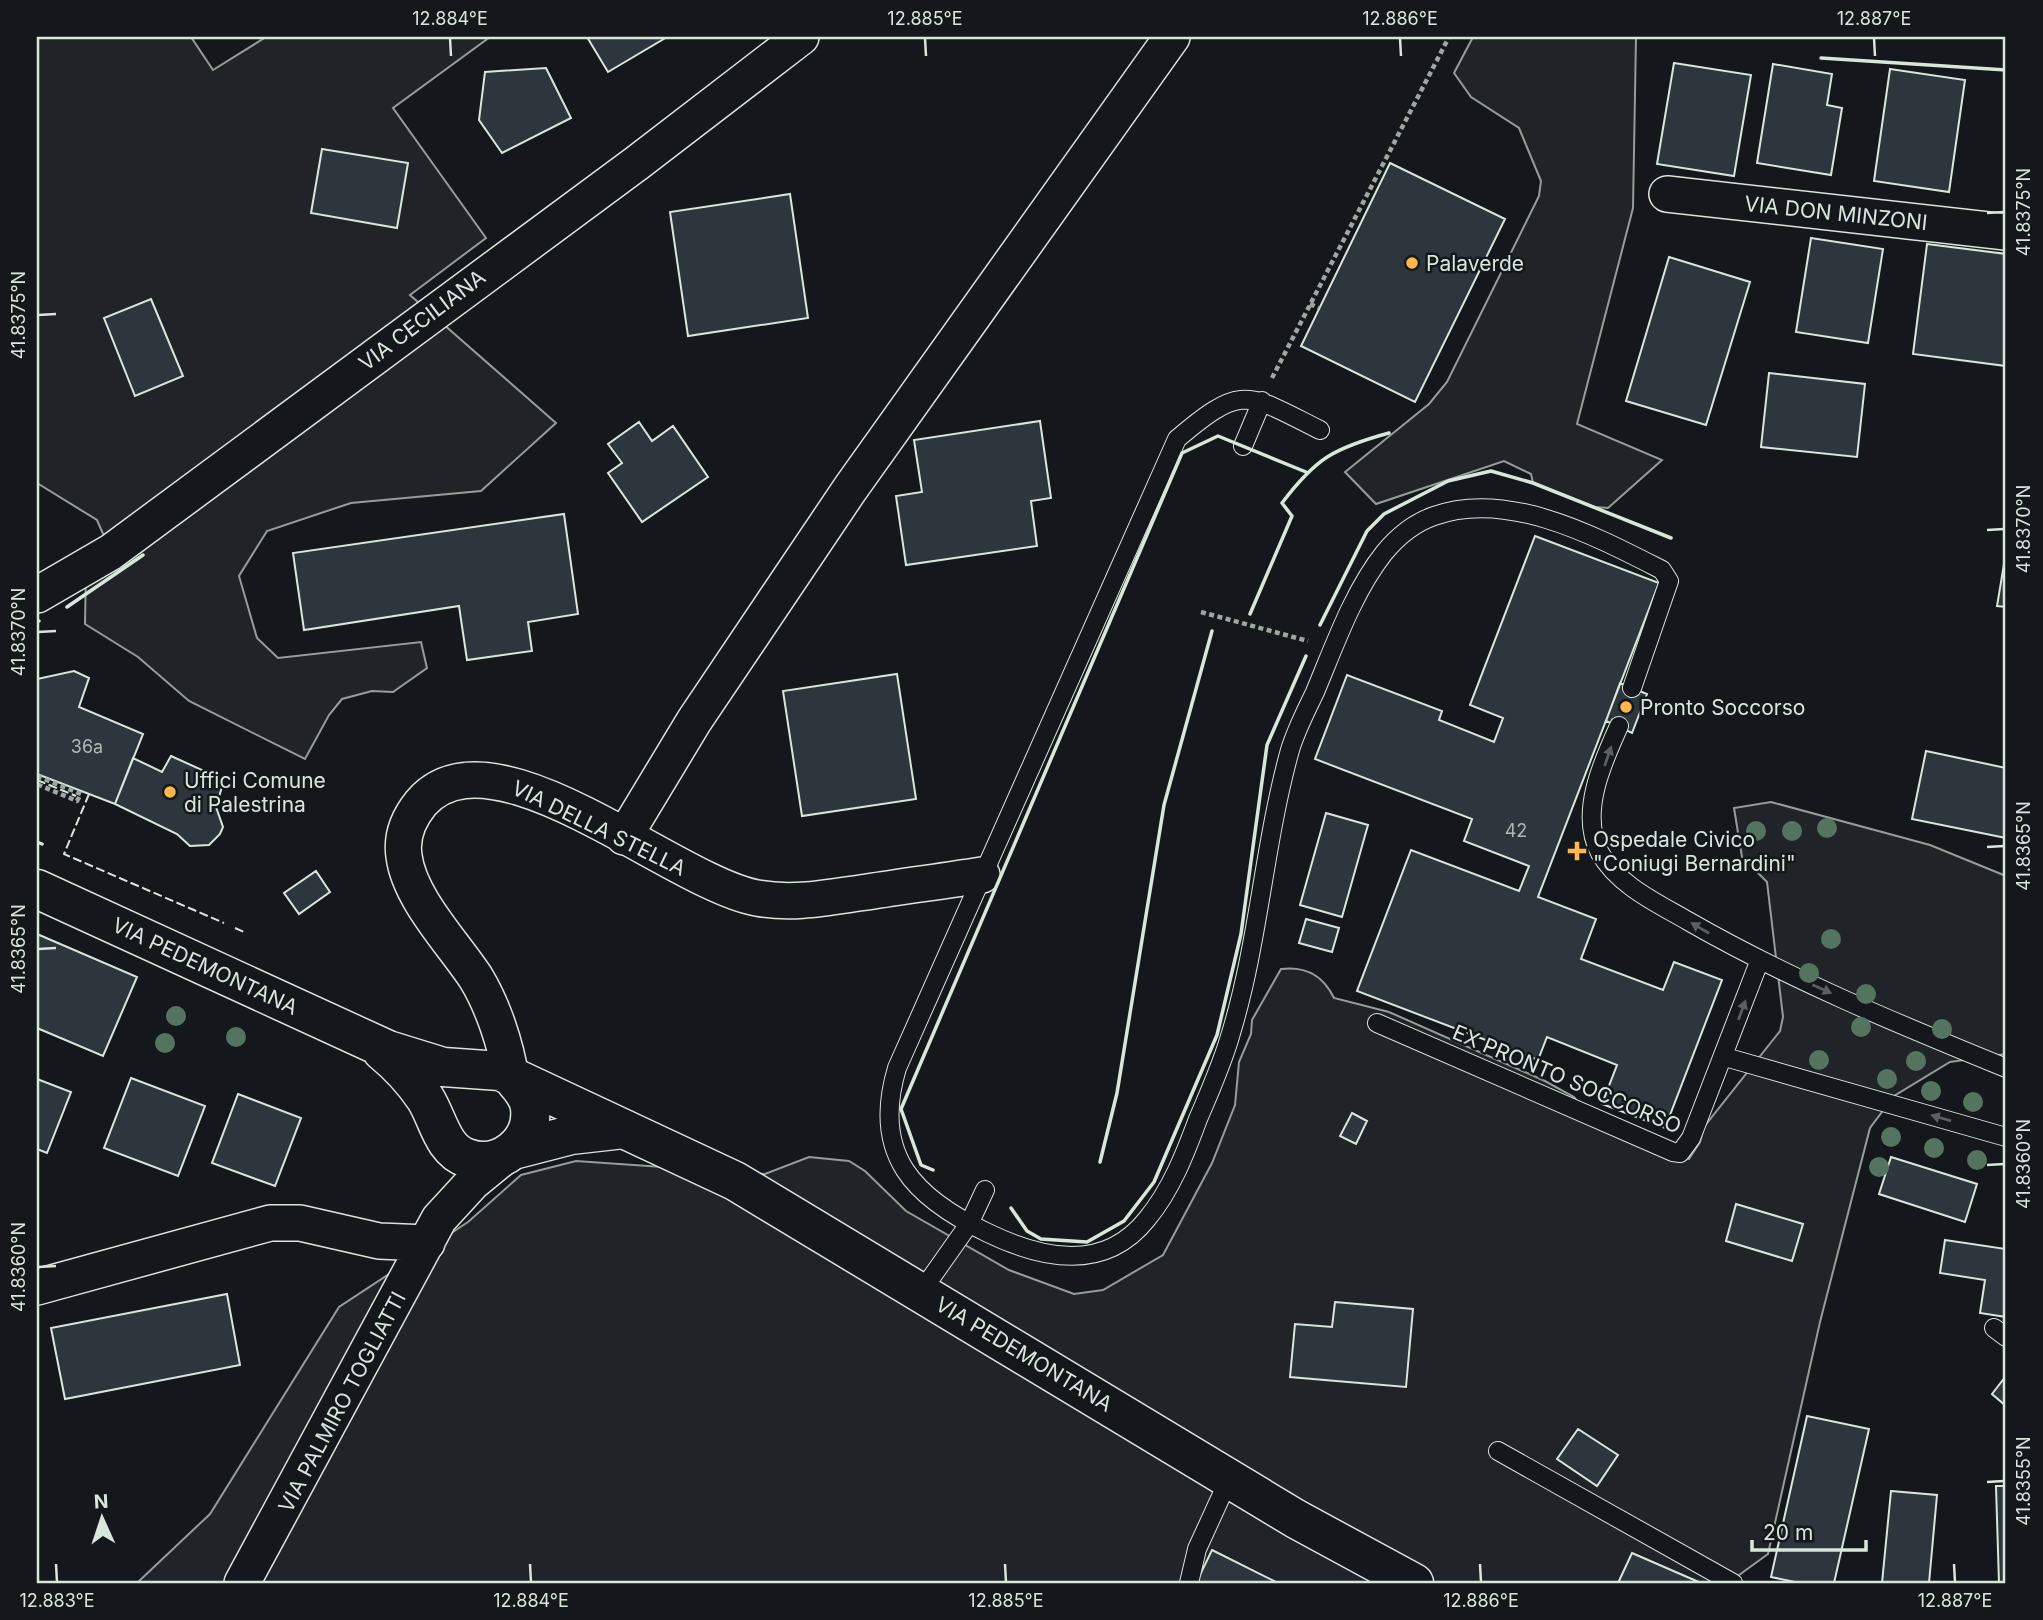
<svg xmlns="http://www.w3.org/2000/svg" width="2043" height="1620" font-family="Inter,sans-serif">
	<style>
		.green { fill: #202428; stroke: #939e99; stroke-width: 2 }
		.building { fill: #2c363c; stroke: #d8e6dc; stroke-width: 2 }
		.lines { fill: none; stroke-linecap: round; stroke-linejoin: round }
		.lane-casing { stroke: #d8e6dc; stroke-width: 20 }
		.street-casing { stroke: #d8e6dc; stroke-width: 38 }
		.secondary-casing { stroke: #d8e6dc; stroke-width: 41 }
		.path { stroke: #9da8a2; stroke-width: 4.5; stroke-dasharray: 5 3.5; stroke-linecap: butt }
		.lane { stroke: #14181c; stroke-width: 18 }
		.street { stroke: #14181c; stroke-width: 35 }
		.secondary { stroke: #14181c; stroke-width: 38 }
		.fence { stroke: #d8e6dc; stroke-width: 2; stroke-dasharray: 9 3.5; stroke-linecap: butt }
		.wall { stroke: #d8e6dc; stroke-width: 3.5 }
		.tree { fill: #55745f }
		.oneway { fill: #59605f }
		.ticks { fill: none; stroke: #d8e6dc; stroke-width: 2.5 }
		.poi-dot { fill: #ffb74d; stroke: #14181c; stroke-width: 2.5 }
		.labels { text-anchor: middle; dominant-baseline: central; stroke-width: 5; stroke-linejoin: round; paint-order: stroke }
		.number-label { font-size: 18px; fill: #adbab4 }
		.street-label { font-size: 21px; fill: #d8e6dc; stroke: #14181c }
		.poi-label { font-size: 21px; fill: #d8e6dc; stroke: #14181c; text-anchor: start }
		.neatline { fill: none; stroke: #d8e6dc; stroke-width: 2.5 }
		.ticks-label { font-size: 18px; text-anchor: middle; fill: #d8e6dc }
	</style>
	<rect width="100%" height="100%" fill="#14181c"/>
	<path class="green" d="M37,37H191L213,70L266,37H490L393,108L486,238L410,295L556,423L481,491L351,503L267,531L239,576L257,638L278,658L421,642L427,668L393,692L372,691L342,699L329,715L305,759L189,701L138,657L85,624L86,568L111,552L97,520L37,483Z
		M1473,37H1636L1633,208L1577,424L1662,460L1608,508L1595,507L1533,483L1531,474L1504,461L1376,504L1345,472L1429,404L1447,382L1539,196L1541,181L1519,128L1471,97L1454,73Z
		M1771,802L1930,845L2006,876V1054L1950,1062L1894,1096L1870,1128L1820,1322L1768,1554L1728,1583H137L210,1514L339,1307L468,1222L521,1175L576,1161L765,1174L809,1157L849,1161L865,1171L906,1211L1009,1270L1074,1294L1103,1290L1163,1255L1212,1163L1235,1105L1239,1062L1251,1034L1252,1020L1281,969C1306,966 1323,975 1334,998L1389,1012L1545,1081L1574,1097L1589,1116L1666,1156L1689,1159L1700,1142L1704,1127L1780,1031L1783,1017L1767,882L1742,857L1734,808Z"/>
	<path class="building" d="M587,37H667L608,72Z
		M1674,63L1751,75L1734,176L1657,164Z
		M1773,64L1832,74L1827,105L1842,108L1831,175L1757,163Z
		M546,68L571,118L502,153L479,120L485,72Z
		M1890,69L1965,80L1949,192L1874,181Z
		M322,149L408,163L397,228L311,213Z
		M1390,163L1505,219L1415,402L1301,346Z
		M790,194L808,318L688,336L670,212Z
		M1811,238L1883,249L1868,343L1796,332Z
		M1927,244L2006,254V366L1913,354Z
		M1669,257L1750,282L1706,425L1626,401Z
		M151,299L183,376L135,396L104,318Z
		M1769,373L1865,384L1857,457L1761,447Z
		M1040,421L1051,498L1031,501L1037,546L906,565L896,496L922,492L914,440Z
		M639,422L652,441L673,426L708,477L642,522L608,473L622,463L608,444Z
		M564,514L578,614L528,622L532,651L467,660L459,606L304,630L293,553Z
		M1535,536L1659,583L1538,897L1596,919L1581,959L1663,990L1674,962L1722,980L1665,1128L1602,1104L1617,1065L1547,1037L1538,1060L1357,991L1411,850L1519,891L1529,866L1464,841L1472,819L1315,759L1347,675L1442,711L1439,720L1494,742L1503,718L1470,705Z
		M2006,552V607L1997,606Z
		M74,671L89,678L79,707L143,734L115,804L37,774V679Z
		M897,674L916,799L802,816L783,691Z
		M1620,683L1647,694L1632,733L1606,721Z
		M1926,751L2006,768V838L1912,819Z
		M171,756L224,780L216,807L223,827L220,834L209,845L190,846L177,834L115,804L133,758L162,772Z
		M1326,813L1368,825L1342,917L1300,905Z
		M316,871L330,892L299,914L284,893Z
		M1306,919L1339,928L1332,952L1299,943Z
		M37,934L137,977L103,1056L37,1028Z
		M131,1078L205,1106L178,1176L104,1148Z
		M37,1079L71,1092L47,1153L37,1149Z
		M238,1094L301,1118L275,1186L212,1163Z
		M1352,1113L1367,1121L1356,1144L1340,1136Z
		M1891,1157L1977,1184L1965,1222L1879,1194Z
		M1736,1204L1803,1224L1792,1261L1726,1241Z
		M1945,1240L2006,1249V1317L1980,1313L1985,1280L1940,1273Z
		M227,1294L240,1365L65,1399L51,1328Z
		M1335,1302L1413,1309L1406,1387L1290,1377L1295,1324L1332,1327Z
		M2006,1376V1406L1992,1394Z
		M1807,1416L1869,1429L1834,1583H1800L1771,1577Z
		M1578,1429L1618,1455L1597,1486L1557,1459Z
		M1996,1486H2006V1583H1999Z
		M1891,1491L1937,1495L1929,1583H1882Z
		M1212,1550L1278,1583H1196Z
		M1632,1553L1701,1583H1618Z"/>
	<g class="lines">
		<defs>
			<path id="lane" d="M1320,430C1246,393 1243,383 1177,439L897,1068C871,1155 914,1198 988,1233C1042,1259 1104,1273 1147,1219C1171,1190 1185,1154 1198,1119C1210,1091 1223,1062 1231,1033C1259,941 1264,843 1290,750C1296,730 1306,711 1315,692C1334,647 1353,592 1384,553C1397,537 1414,523 1434,516C1508,489 1597,537 1662,570L1669,581L1632,688
				M1243,446L1262,401
				M1619,726C1602,763 1579,814 1600,853C1619,886 1657,903 1688,921C1789,979 1898,1024 2006,1068
				M1377,1023L1673,1152L1680,1153L1691,1138L1759,962
				M1725,1057L2006,1137
				M921,1292L969,1224L985,1190
				M1994,1328L2006,1337
				M1498,1451L1733,1583
				M1189,1583L1197,1549L1229,1479"/>
			<path id="street" d="M1667,194L2006,232
				M37,595L111,552L637,163L801,37
				M624,837L694,721L850,489L1172,37
				M511,1078C506,1045 493,1006 476,978C453,943 409,898 404,856C401,836 408,819 421,803C491,721 673,883 757,898C794,905 830,897 867,892C905,886 944,881 982,875
				M37,1287L270,1223H300L379,1241L427,1243
				M242,1583L439,1219L473,1182L506,1155"/>
			<path id="secondary" d="M37,889L388,1050L443,1067L500,1071L735,1181L1296,1519L1414,1583
				M382,1051C399,1065 413,1080 425,1098C438,1118 442,1150 467,1158C499,1170 534,1143 530,1108C529,1097 522,1089 515,1081
				M513,1150L571,1135L624,1129"/>
		</defs>
		<use href="#lane" class="lane-casing"/>
		<use href="#street" class="street-casing"/>
		<use href="#secondary" class="secondary-casing"/>
		<path class="path" d="M1310,304L1319,308
			M1272,378L1449,37
			M1201,612L1308,641
			M37,776L81,794L77,801L39,785L38,788"/>
		<use href="#lane" class="lane"/>
		<use href="#street" class="street"/>
		<use href="#secondary" class="secondary"/>
		<path class="fence" d="M37,780L76,796
			M89,794L64,854L224,923
			M235,928L244,932"/>
		<path class="wall" d="M1821,58L2006,70
			M67,607L143,555
			M1250,614L1292,516L1282,503C1316,458 1334,448 1389,433
			M37,621H39
			M1320,625L1367,531L1384,514L1448,481L1491,471L1533,483L1671,538
			M37,842L42,844
			M1100,1162L1117,1093L1164,805L1212,631
			M933,1170L921,1165L901,1109L1182,453L1218,436L1306,472
			M1011,1208L1027,1231L1041,1239L1087,1242L1124,1221L1154,1182L1217,1035L1241,934L1267,745L1306,656"/>
	</g>
	<g class="tree">
		<circle cx="1827" cy="828" r="10"/>
		<circle cx="1756" cy="831" r="10"/>
		<circle cx="1792" cy="831" r="10"/>
		<circle cx="1831" cy="939" r="10"/>
		<circle cx="1809" cy="973" r="10"/>
		<circle cx="1866" cy="994" r="10"/>
		<circle cx="176" cy="1016" r="10"/>
		<circle cx="1861" cy="1027" r="10"/>
		<circle cx="1942" cy="1029" r="10"/>
		<circle cx="236" cy="1037" r="10"/>
		<circle cx="165" cy="1043" r="10"/>
		<circle cx="1819" cy="1060" r="10"/>
		<circle cx="1916" cy="1061" r="10"/>
		<circle cx="1887" cy="1079" r="10"/>
		<circle cx="1931" cy="1091" r="10"/>
		<circle cx="1973" cy="1102" r="10"/>
		<circle cx="1891" cy="1137" r="10"/>
		<circle cx="1934" cy="1148" r="10"/>
		<circle cx="1977" cy="1160" r="10"/>
		<circle cx="1879" cy="1167" r="10"/>
	</g>
	<defs><path id="oneway-solid" d="M-6-.8H1V-3.2L6.5 0L1 3.2V.8H-6Z" transform="scale(1.75)"/></defs>
	<g class="oneway">
		<use href="#oneway-solid" transform="translate(1608 756) rotate(-71)"/>
		<use href="#oneway-solid" transform="translate(1700 928) rotate(-150)"/>
		<use href="#oneway-solid" transform="translate(1822 989) rotate(24)"/>
		<use href="#oneway-solid" transform="translate(1742 1010) rotate(-70)"/>
		<use href="#oneway-solid" transform="translate(1941 1118) rotate(-164)"/>
	</g>
	<path class="ticks" d="M450,38L451,56M925,38L926,56M1400,38L1401,56M1874,38L1875,56M1987,213L2004,212M38,315L56,314M1987,530L2004,529M38,632L56,631M1987,847L2004,846M38,949L56,948M1987,1165L2004,1164M38,1267L56,1266M1987,1482L2004,1481M56,1564L57,1582M530,1564L531,1582M1005,1564L1006,1582M1480,1564L1481,1582M1954,1564L1955,1582"/>
	<g class="poi-dot">
		<circle cx="1412" cy="263" r="7"/>
		<circle cx="1626" cy="707" r="7"/>
		<circle cx="170" cy="792" r="7"/>
		<path d="M1573.5 840.5h7v7h7v7h-7v7h-7v-7h-7v-7h7z"/>
	</g>
	<g class="labels">
		<g class="number-label">
			<text x="87" y="746">36a</text>
			<text x="1516" y="830">42</text>
		</g>
		<g class="street-label">
			<text transform="translate(1836 213) rotate(6)">VIA DON MINZONI</text>
			<text transform="translate(422 320) rotate(-37)">VIA CECILIANA</text>
			<text transform="translate(599 828) rotate(26)">VIA DELLA STELLA</text>
			<text transform="translate(205 966) rotate(25)">VIA PEDEMONTANA</text>
			<text transform="translate(1567 1079) rotate(23)">EX PRONTO SOCCORSO</text>
			<text transform="translate(1024 1354) rotate(31)">VIA PEDEMONTANA</text>
			<text transform="translate(342 1402) rotate(-62)">VIA PALMIRO TOGLIATTI</text>
		</g>
		<g class="poi-label">
			<text x="1426" y="263">Palaverde</text>
			<text x="1640" y="707">Pronto Soccorso</text>
			<text x="184" y="780">Uffici Comune<tspan x="184" dy="24">di Palestrina</tspan></text>
			<text x="1593" y="839">Ospedale Civico<tspan x="1593" dy="24">"Coniugi Bernardini"</tspan></text>
		</g>
	</g>
	<rect width="2043" height="1620" fill="none" stroke="#14181c" stroke-width="77"/>
	<g transform="translate(102 1518) rotate(357)" stroke="#14181c" stroke-width="5" paint-order="stroke">
	<path d="M0-5L12 26L0 18L-12 26Z" fill="#d8e6dc"/>
	<text y="-10" font-size="19" font-weight="bold" text-anchor="middle" fill="#d8e6dc">N</text>
	</g>
	<path d="M1752 1540v10h114v-10" fill="none" stroke="#d8e6dc" stroke-width="3.5"/>
	<text x="1763" y="1540" font-size="21" fill="#d8e6dc" stroke="#14181c" stroke-width="5" paint-order="stroke">20 m</text>
	<rect x="38" y="38" width="1966" height="1544" class="neatline"/>
	<g class="ticks-label">
		<text x="450" y="25">12.884°E</text>
		<text x="925" y="25">12.885°E</text>
		<text x="1400" y="25">12.886°E</text>
		<text x="1874" y="25">12.887°E</text>
		<text transform="translate(2024 212) rotate(-90)" y="6">41.8375°N</text>
		<text transform="translate(19 315) rotate(-90)" y="6">41.8375°N</text>
		<text transform="translate(2024 529) rotate(-90)" y="6">41.8370°N</text>
		<text transform="translate(19 632) rotate(-90)" y="6">41.8370°N</text>
		<text transform="translate(2024 846) rotate(-90)" y="6">41.8365°N</text>
		<text transform="translate(19 949) rotate(-90)" y="6">41.8365°N</text>
		<text transform="translate(2024 1164) rotate(-90)" y="6">41.8360°N</text>
		<text transform="translate(19 1267) rotate(-90)" y="6">41.8360°N</text>
		<text transform="translate(2024 1481) rotate(-90)" y="6">41.8355°N</text>
		<text x="57" y="1607">12.883°E</text>
		<text x="531" y="1607">12.884°E</text>
		<text x="1006" y="1607">12.885°E</text>
		<text x="1481" y="1607">12.886°E</text>
		<text x="1955" y="1607">12.887°E</text>
	</g>
</svg>
